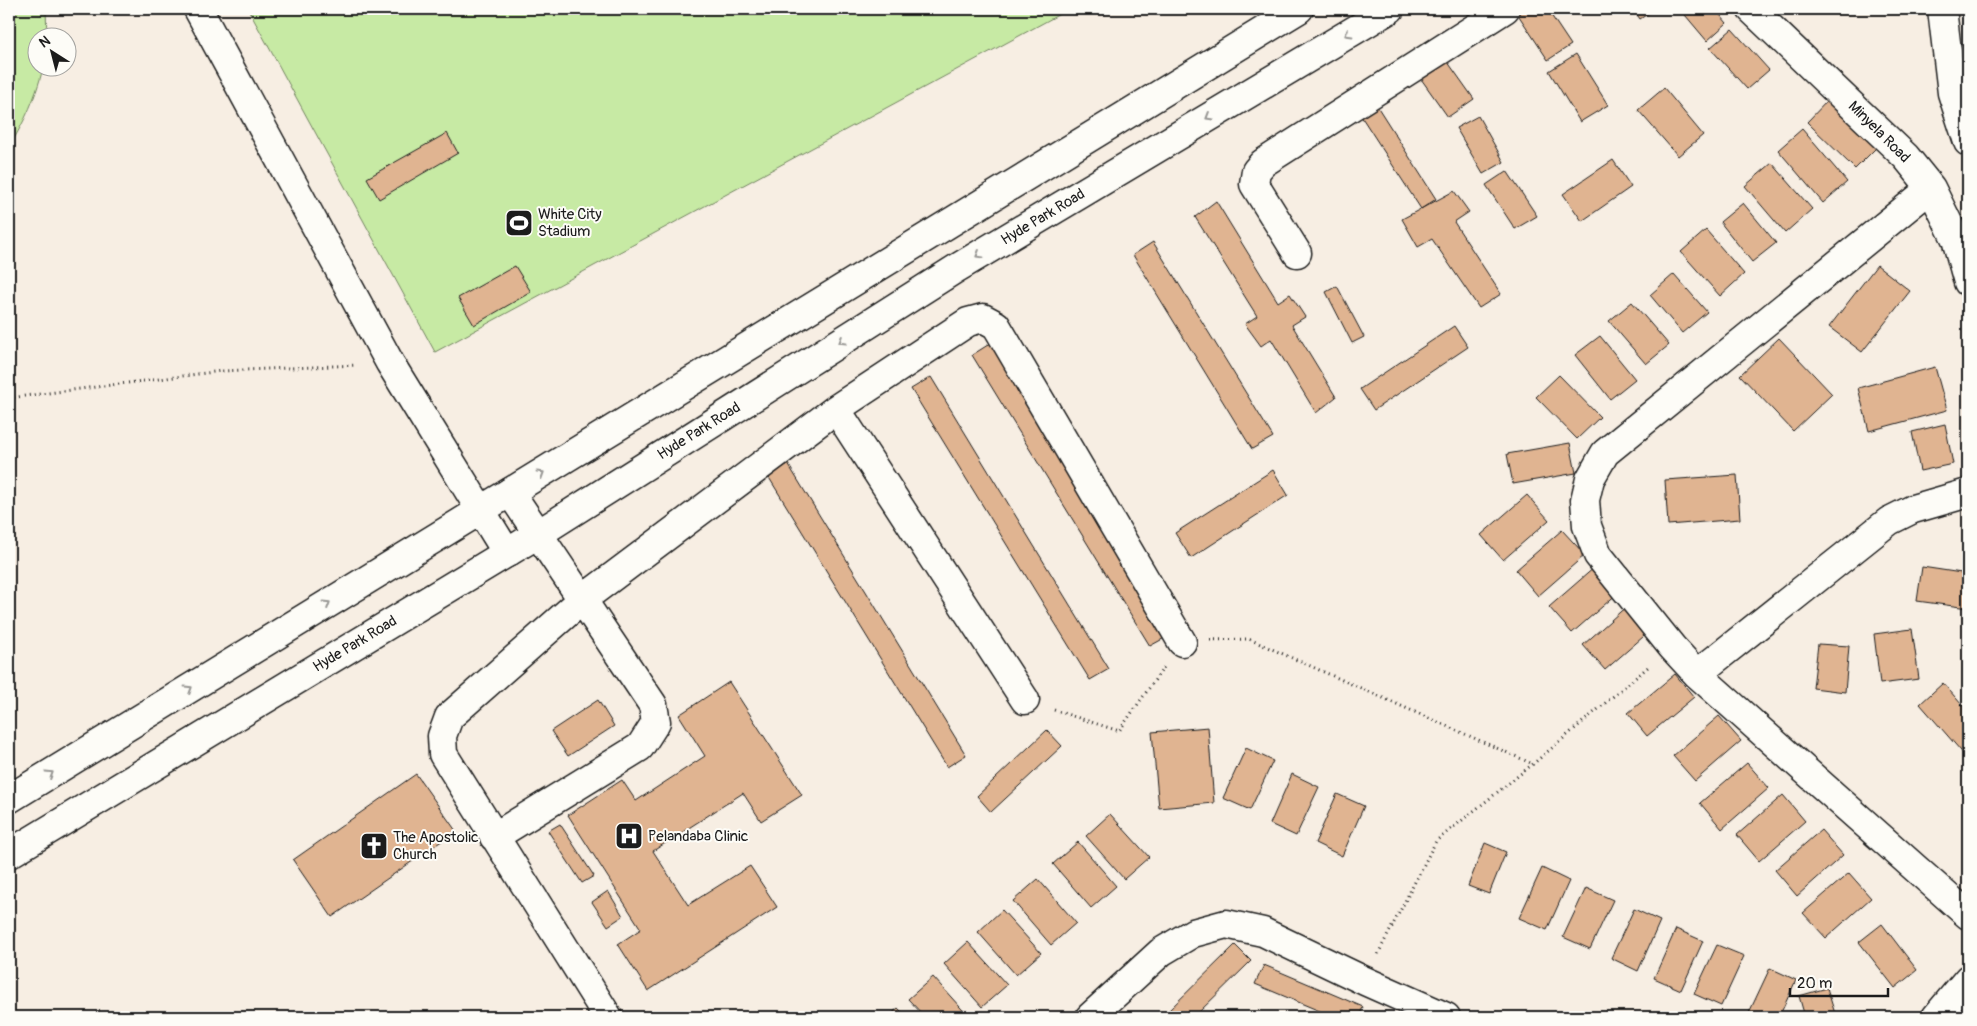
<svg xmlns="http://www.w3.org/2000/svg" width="1977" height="1026" font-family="Pangolin,sans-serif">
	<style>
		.green { fill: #c7eaa4; stroke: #728360 }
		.building { fill: #e0b491; stroke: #1c1c1c }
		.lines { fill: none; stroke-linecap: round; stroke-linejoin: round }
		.street-casing { stroke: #1c1c1c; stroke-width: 31 }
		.secondary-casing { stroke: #1c1c1c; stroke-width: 31 }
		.path { stroke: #1c1c1c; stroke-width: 3; stroke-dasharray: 1 4; stroke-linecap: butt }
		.street { stroke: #fdfcf7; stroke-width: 28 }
		.secondary { stroke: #fdfcf7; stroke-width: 28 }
		.oneway { stroke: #989794 }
		.labels { text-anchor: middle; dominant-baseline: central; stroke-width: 4; stroke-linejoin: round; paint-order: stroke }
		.street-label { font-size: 15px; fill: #1c1c1c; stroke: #fdfcf7 }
		.poi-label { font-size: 15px; fill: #1c1c1c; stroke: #fdfcf7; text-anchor: start }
	</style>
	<rect width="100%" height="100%" fill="#f7eee3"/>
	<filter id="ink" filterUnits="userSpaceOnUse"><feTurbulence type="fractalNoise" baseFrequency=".02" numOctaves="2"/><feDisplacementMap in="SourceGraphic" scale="10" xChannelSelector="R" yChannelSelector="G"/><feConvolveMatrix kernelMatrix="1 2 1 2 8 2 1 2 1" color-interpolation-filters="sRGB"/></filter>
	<g filter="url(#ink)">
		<path class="green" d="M13,9H46L47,37L38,38V68H43C36,97 25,121 9,147V69L13,52L14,23Z
			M248,9H1069L435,352Z"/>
		<path class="building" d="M1524,9H1547L1571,45L1548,60L1517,13Z
			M1633,9H1655L1640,19Z
			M1680,9H1715L1727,23L1707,41Z
			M1732,29L1769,70L1747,89L1710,48Z
			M1576,54L1608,105L1580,122L1549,71Z
			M1445,58L1474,99L1448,117L1419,76Z
			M1664,88L1703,135L1678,156L1638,110Z
			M1829,99L1877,147L1855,169L1807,122Z
			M1377,106L1436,199L1421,209L1361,116Z
			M1478,116L1504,162L1483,174L1456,128Z
			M1802,129L1847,182L1823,203L1778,150Z
			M447,133L458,153L379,199L367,178Z
			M1613,160L1631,187L1582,221L1563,194Z
			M1772,163L1812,209L1785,233L1745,186Z
			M1507,171L1537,216L1515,229L1486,185Z
			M1454,191L1469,212L1454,222L1501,294L1479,308L1432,239L1418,247L1402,219Z
			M1216,201L1278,302L1290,294L1305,317L1292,325L1336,397L1316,413L1271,339L1261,346L1245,324L1257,316L1195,217Z
			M1743,203L1776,243L1752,262L1720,222Z
			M1706,230L1744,274L1720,296L1681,252Z
			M1153,242L1273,437L1252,449L1133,255Z
			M1877,265L1910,291L1862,352L1829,327Z
			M515,266L531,292L474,325L458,298Z
			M1674,274L1707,312L1682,333L1650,295Z
			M1337,286L1364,337L1352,343L1326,292Z
			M1632,302L1669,345L1646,364L1609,321Z
			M1454,326L1468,347L1374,410L1360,389Z
			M1600,336L1635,379L1610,399L1575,355Z
			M1779,338L1832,394L1793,431L1740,375Z
			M991,343L1170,635L1150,646L972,355Z
			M1935,367L1947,410L1869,431L1858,388Z
			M1559,375L1600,417L1577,439L1536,397Z
			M931,377L1109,669L1090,680L911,389Z
			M1945,424L1953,464L1920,471L1912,432Z
			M1570,443L1576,473L1513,484L1507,454Z
			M788,464L966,755L947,767L768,476Z
			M1273,470L1288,495L1191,558L1175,533Z
			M1737,475L1740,519L1668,525L1665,480Z
			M1527,495L1549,520L1503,560L1481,535Z
			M1562,530L1585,555L1538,596L1516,570Z
			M1595,567L1618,593L1572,633L1549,607Z
			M1922,567L1968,574V608L1917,601Z
			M1629,604L1651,630L1605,670L1583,645Z
			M1912,629L1919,679L1880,684L1874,634Z
			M1818,644L1849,646L1845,692L1813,688Z
			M1675,674L1694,697L1647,736L1628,713Z
			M729,682L802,795L761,821L743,793L653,851L688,905L750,866L777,907L648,991L618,944L641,929L568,815L622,780L636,801L705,756L679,715Z
			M1943,683L1968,712V759L1920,704Z
			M598,700L614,726L568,756L551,731Z
			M1719,716L1741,741L1695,781L1673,756Z
			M1208,727L1214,803L1159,808L1152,732Z
			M1047,730L1062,746L991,812L977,796Z
			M1246,748L1273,761L1250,810L1223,798Z
			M1747,763L1769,788L1722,829L1700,803Z
			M416,774L456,831L332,917L293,860Z
			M1292,774L1319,787L1296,836L1270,824Z
			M1337,794L1364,806L1342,856L1315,843Z
			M1783,795L1805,821L1759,861L1737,835Z
			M1110,814L1149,857L1124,879L1086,836Z
			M560,824L594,876L582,883L548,831Z
			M1821,830L1843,855L1797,896L1775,870Z
			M1078,842L1116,886L1091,908L1053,864Z
			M1485,843L1506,852L1489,894L1468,886Z
			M1542,868L1569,881L1547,930L1519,918Z
			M1849,873L1871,898L1826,938L1803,913Z
			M1038,879L1076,923L1051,945L1013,901Z
			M1586,888L1613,900L1590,949L1563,937Z
			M608,891L623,916L608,926L592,902Z
			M1634,909L1660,921L1638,971L1611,958Z
			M1002,910L1041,953L1016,975L978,932Z
			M1882,924L1917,970L1895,988L1859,942Z
			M1676,929L1703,941L1681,990L1654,978Z
			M968,942L1007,985L982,1007L944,964Z
			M1235,945L1251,961L1194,1017H1162Z
			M1717,945L1744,956L1721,1006L1694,994Z
			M1264,965L1363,1007L1359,1017H1334L1255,984Z
			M1770,968L1796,980L1779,1017H1747Z
			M933,977L969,1017H925L908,999Z
			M1827,988L1836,1017H1805L1799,996Z
			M898,1008L907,1017H888Z"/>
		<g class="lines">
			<defs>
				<path id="street" d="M198,9L390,363L507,553
					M1751,9L1906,157L1931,188L1956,239L1968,282
					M1942,9L1952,93L1968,142
					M1931,188L1605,453L1590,479L1585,500L1587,526L1598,555L1672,647L1697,674L1968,915
					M1297,253L1254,184L1256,171L1263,163L1505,9
					M836,409L1025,700
					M1697,674L1889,521L1913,509L1968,493
					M494,837L640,747L656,722L653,705L510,492
					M608,1017L443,754L442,736L449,717L583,599L836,409L968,322L983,318L996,325L1182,642
					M1090,1017L1161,952L1193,933L1226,924L1263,932L1365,981L1446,1017
					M1936,1017L1968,979"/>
				<path id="secondary" d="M9,799L1299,9
					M9,854L538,534L957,268L1390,9"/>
			</defs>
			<use href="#street" class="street-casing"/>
			<use href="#secondary" class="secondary-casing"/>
			<path class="path" d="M9,398L222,371L357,365
				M1210,640L1249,639L1533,764
				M1054,710L1119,731L1164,667
				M1378,954L1436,841L1533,764L1648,667"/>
			<use href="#street" class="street"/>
			<use href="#secondary" class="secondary"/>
		</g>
		<defs><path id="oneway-chevron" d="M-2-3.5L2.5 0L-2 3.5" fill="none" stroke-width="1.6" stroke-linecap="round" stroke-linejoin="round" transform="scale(1.25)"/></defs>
		<g class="oneway">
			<use href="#oneway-chevron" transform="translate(1348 34) rotate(149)"/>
			<use href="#oneway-chevron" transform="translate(1209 117) rotate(149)"/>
			<use href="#oneway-chevron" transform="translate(979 255) rotate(149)"/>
			<use href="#oneway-chevron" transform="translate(842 341) rotate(148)"/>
			<use href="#oneway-chevron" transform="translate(541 474) rotate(-32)"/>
			<use href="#oneway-chevron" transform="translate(327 604) rotate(-32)"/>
			<use href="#oneway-chevron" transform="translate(189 689) rotate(-32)"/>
			<use href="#oneway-chevron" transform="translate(50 774) rotate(-32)"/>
		</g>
	</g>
	<defs>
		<symbol id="stadium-square" viewBox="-11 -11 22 22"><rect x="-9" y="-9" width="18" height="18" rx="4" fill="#1c1c1c" stroke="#fdfcf7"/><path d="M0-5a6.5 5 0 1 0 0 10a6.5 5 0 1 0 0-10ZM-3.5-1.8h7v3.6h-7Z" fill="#fff"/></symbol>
		<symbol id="hospital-square" viewBox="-11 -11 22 22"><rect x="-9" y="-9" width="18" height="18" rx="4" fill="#1c1c1c" stroke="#fdfcf7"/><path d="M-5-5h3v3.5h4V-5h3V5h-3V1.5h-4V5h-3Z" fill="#fff"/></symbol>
		<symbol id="church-square" viewBox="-11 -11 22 22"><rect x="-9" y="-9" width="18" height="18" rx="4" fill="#1c1c1c" stroke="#fdfcf7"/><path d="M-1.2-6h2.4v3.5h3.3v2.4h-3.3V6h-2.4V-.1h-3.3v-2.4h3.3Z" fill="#fff"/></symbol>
	</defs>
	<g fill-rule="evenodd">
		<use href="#stadium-square" x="503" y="207" width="32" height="32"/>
		<use href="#hospital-square" x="613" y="820" width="32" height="32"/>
		<use href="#church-square" x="358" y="830" width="32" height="32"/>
	</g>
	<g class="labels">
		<g class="street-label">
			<text transform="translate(1879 132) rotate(45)">Minyela Road</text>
			<text transform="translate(1043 217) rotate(-31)">Hyde Park Road</text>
			<text transform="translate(699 431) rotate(-32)">Hyde Park Road</text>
			<text transform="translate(355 644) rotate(-31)">Hyde Park Road</text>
		</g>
		<g class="poi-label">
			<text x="538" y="214">White City<tspan x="538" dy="17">Stadium</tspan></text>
			<text x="648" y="836">Pelandaba Clinic</text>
			<text x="393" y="837">The Apostolic<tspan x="393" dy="17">Church</tspan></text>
		</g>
	</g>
	<rect width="1977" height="1026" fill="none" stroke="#fdfcf7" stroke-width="30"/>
	<rect x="15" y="15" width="1947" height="996" fill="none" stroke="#1c1c1c" stroke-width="2" filter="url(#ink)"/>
	<g transform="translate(52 52) rotate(324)"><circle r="24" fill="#fdfcf7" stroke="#a3a29f"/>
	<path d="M0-4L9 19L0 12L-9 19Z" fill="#1c1c1c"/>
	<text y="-8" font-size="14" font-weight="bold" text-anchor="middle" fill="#1c1c1c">N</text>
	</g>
	<path d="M1790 988v8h98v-8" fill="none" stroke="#1c1c1c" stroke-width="2.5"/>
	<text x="1797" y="988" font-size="15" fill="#1c1c1c" stroke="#fdfcf7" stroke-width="4" paint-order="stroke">20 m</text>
</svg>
